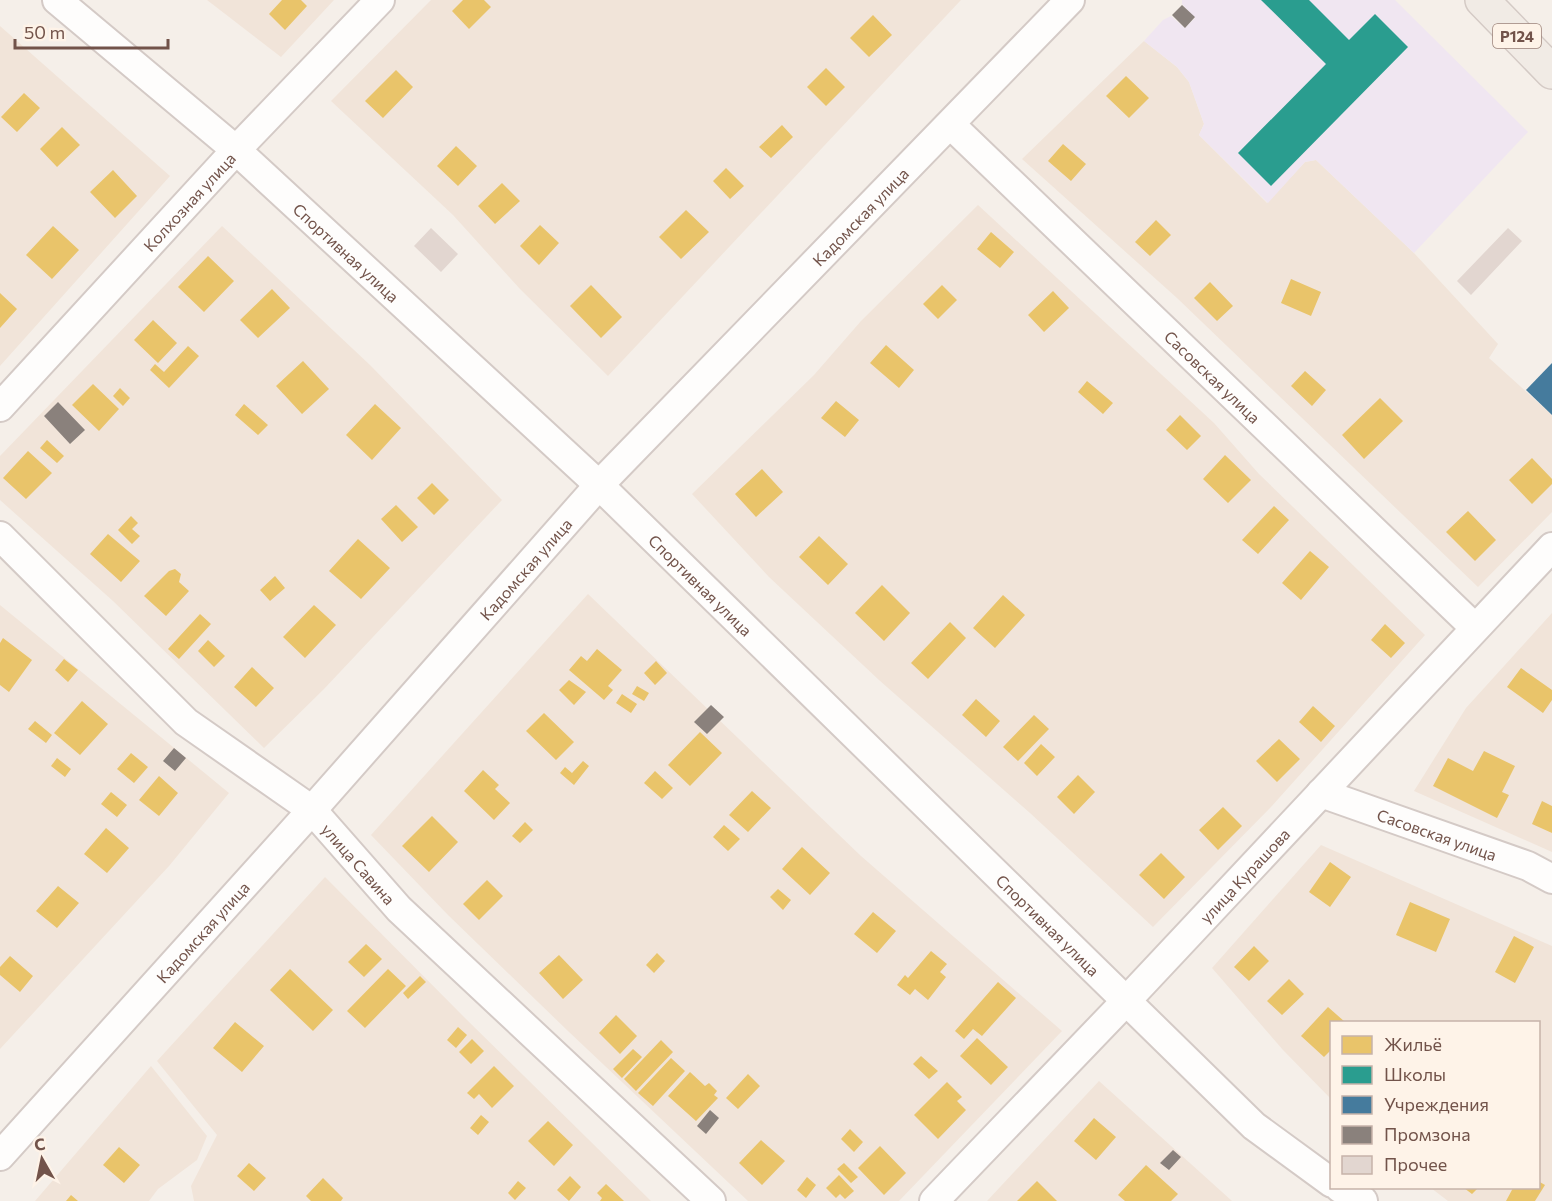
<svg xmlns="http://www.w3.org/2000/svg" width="1552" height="1201" font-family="Commissioner,sans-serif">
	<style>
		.residential { fill: #f1e4d9 }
		.education { fill: #f0e6f1 }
		.homes { fill: #e9c46a }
		.schools { fill: #2a9d8f }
		.public { fill: #457b9d }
		.industry { fill: #8a817c }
		.building { fill: #e2d6d0 }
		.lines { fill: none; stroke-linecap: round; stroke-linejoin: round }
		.minor-casing { stroke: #d4cac6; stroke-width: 32 }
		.major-casing { stroke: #d4cac5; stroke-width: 36 }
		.minor { stroke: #fefdfc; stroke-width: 28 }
		.major { stroke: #f1ebe5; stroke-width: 33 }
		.labels { text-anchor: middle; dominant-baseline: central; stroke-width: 6; stroke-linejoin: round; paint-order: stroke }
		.shield { fill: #fef3e8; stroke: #9c8379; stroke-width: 1.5 }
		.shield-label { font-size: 15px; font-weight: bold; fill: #72534a }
		.street-label { font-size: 16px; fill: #72534a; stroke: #fef3e8 }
	</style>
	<rect width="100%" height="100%" fill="#f5efe9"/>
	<path class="residential" d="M207,0H334L281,57Z
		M431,0H961L608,376L520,289L453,215L331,101Z
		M0,26L170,176L0,366Z
		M1144,41L1177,67L1189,82L1204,124L1199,135L1267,203L1305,162L1316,160L1414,253L1498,344L1489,358L1552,415V512L1478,587L1177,298L1022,159Z
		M978,205L1214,423L1259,474L1425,635L1271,807L1153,927L1030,813L879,680L769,577L692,494L814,375L861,321Z
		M222,226L370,365L502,500L324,689L264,748L113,601L0,500V456Z
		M588,594L861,856L1062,1031L899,1201H748L568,1031L448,915L371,835Z
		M0,605L229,793L169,866L0,1049Z
		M1552,613V852L1414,791L1466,708Z
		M1321,845L1552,946V1201H1448L1431,1188H1538V1022H1332L1331,1099L1283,1050L1212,968Z
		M325,877L466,1019L651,1201H194L191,1186L217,1135L157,1061Z
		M151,1066L207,1136L197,1160L158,1189L149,1201H35Z
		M1099,1081L1232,1201H987Z"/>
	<path class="education" d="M1182,0H1395L1528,132L1414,253L1316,160L1305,162L1268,203L1199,135L1204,124L1189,82L1177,67L1144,41L1163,20L1171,16L1185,28L1195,18L1182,4Z"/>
	<path class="homes" d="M282,0H301L307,6L285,30L269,14Z
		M463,0H484L491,7L469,29L452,11Z
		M873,15L892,35L869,57L850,38Z
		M826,68L845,87L826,106L807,87Z
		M396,70L413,87L383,118L365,101Z
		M1126,76L1149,98L1129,118L1106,96Z
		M24,93L40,108L17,132L1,117Z
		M782,125L793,137L771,158L759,147Z
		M62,127L80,145L57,167L40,149Z
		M1063,144L1086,164L1071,181L1048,161Z
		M456,146L477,166L458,186L437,166Z
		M726,168L744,186L730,199L713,181Z
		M113,170L137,196L115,218L90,192Z
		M502,183L520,201L495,224L478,206Z
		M686,210L709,232L681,259L659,237Z
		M1156,220L1171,235L1150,256L1135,242Z
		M540,225L559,243L539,265L520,246Z
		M53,226L79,250L52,279L26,255Z
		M991,232L1014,252L1000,268L977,249Z
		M208,256L234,281L204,312L178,287Z
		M1291,279L1321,292L1311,316L1281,303Z
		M1210,282L1233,306L1217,321L1194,298Z
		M591,285L622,317L601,338L570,306Z
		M942,285L957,300L938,319L923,304Z
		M272,289L290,308L258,338L240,320Z
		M1053,291L1069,308L1044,332L1028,315Z
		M0,293L17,309L0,328Z
		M153,320L177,343L158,363L134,340Z
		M886,345L914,370L899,388L870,363Z
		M188,346L199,356L169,388L150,370L155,364L164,372Z
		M303,361L329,389L302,414L276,386Z
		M1305,371L1326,390L1312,406L1291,386Z
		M1087,381L1113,403L1103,414L1078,392Z
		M93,384L119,409L99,431L72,405Z
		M120,388L130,398L123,406L113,396Z
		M1380,398L1403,421L1364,459L1342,435Z
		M836,401L859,420L845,437L821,418Z
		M244,404L268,425L258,435L235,415Z
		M375,404L401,428L372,460L346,435Z
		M1180,415L1201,436L1187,450L1166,430Z
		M47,440L64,456L57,463L40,448Z
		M28,451L52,473L26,499L3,478Z
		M1225,455L1251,480L1228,503L1203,479Z
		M1532,458L1552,479V484L1532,504L1509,480Z
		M762,469L783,492L756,517L735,494Z
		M432,483L449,500L434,515L417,498Z
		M396,505L418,527L402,542L381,519Z
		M1274,506L1289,520L1258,554L1242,540Z
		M1468,511L1496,540L1475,561L1446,532Z
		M131,516L138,523L132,529L140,536L132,544L118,530Z
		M108,534L140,561L121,582L90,554Z
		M819,536L848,564L828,585L799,557Z
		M358,539L390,568L361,599L329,571Z
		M1310,551L1329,567L1301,600L1282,583Z
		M175,569L181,574L179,582L189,591L166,616L144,596L169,571Z
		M275,576L285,588L270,601L260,590Z
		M882,585L910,613L884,641L855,613Z
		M1003,595L1025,615L995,648L973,628Z
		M314,605L336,625L305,658L283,637Z
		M200,614L211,624L179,659L168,649Z
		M950,622L966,638L928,679L911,663Z
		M1385,624L1405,643L1391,658L1371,640Z
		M3,638L32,660L9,692L0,685V643Z
		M208,640L225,656L214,667L198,651Z
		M597,649L622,670L608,686L613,690L604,700L569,670L581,656L587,661Z
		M64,659L78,670L68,682L55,670Z
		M656,661L667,673L655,685L644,673Z
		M252,667L274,688L256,707L234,687Z
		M1521,668L1552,690V700L1543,713L1507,687Z
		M569,680L586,692L574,705L559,690Z
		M637,686L649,693L644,701L632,694Z
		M622,694L637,704L631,713L616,703Z
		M976,699L1000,721L986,737L962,715Z
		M82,701L108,724L80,755L54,733Z
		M1313,706L1335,726L1321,742L1299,722Z
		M544,713L574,742L556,760L526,731Z
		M1034,715L1049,729L1018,761L1003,747Z
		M35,721L52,735L46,743L28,729Z
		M700,732L722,753L690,786L668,765Z
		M1279,739L1300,759L1277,782L1256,761Z
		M1041,744L1055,757L1037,776L1024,763Z
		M1484,751L1515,766L1502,792L1509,795L1497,818L1433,786L1448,758L1473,771Z
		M131,753L148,767L134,783L117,769Z
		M57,758L71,769L65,777L51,766Z
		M583,761L589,766L574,785L560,773L565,767L572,773Z
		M483,770L499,785L495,789L510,803L494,820L464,791Z
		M655,771L673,788L662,799L644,783Z
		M1078,775L1095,792L1074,814L1057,797Z
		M159,776L178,793L159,816L139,800Z
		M752,791L771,808L748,832L729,815Z
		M111,792L127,805L117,817L101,804Z
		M1542,801L1552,806V833L1532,824Z
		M1223,807L1242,826L1218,850L1199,830Z
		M432,816L458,842L429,872L402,846Z
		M525,822L533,830L520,843L512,836Z
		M724,825L740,839L728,851L713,837Z
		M106,828L129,848L107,873L84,854Z
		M802,847L830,873L810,895L782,869Z
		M1161,853L1185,877L1164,899L1139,875Z
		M1330,862L1351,877L1330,907L1309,892Z
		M487,880L503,896L479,920L463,904Z
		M58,886L79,903L57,928L36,911Z
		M778,889L791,900L783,910L770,897Z
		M1410,902L1450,919L1436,952L1396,935Z
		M873,912L896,931L877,953L854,934Z
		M1514,936L1534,947L1515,983L1495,972Z
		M366,944L382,959L364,977L348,962Z
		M1254,946L1269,961L1249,981L1234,967Z
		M931,951L947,964L940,972L946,977L928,1000L915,989L910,995L897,985L905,975L908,978Z
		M657,953L665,961L654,973L646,965Z
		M559,955L583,980L563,999L539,973Z
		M10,956L33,976L20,992L0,975V967Z
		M290,969L333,1010L313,1031L270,990Z
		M388,969L406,986L365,1028L347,1011Z
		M420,976L426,982L408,999L403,993Z
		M1289,979L1304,994L1282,1015L1267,1001Z
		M998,982L1016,998L982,1036L973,1029L964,1039L955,1031Z
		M1328,1007L1345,1022H1332V1049L1324,1057L1301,1036Z
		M616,1015L637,1036L620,1054L599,1033Z
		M235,1022L264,1046L242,1072L213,1048Z
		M458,1027L467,1035L456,1048L447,1040Z
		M977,1038L1008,1067L991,1085L960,1056Z
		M472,1039L484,1051L471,1064L459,1052Z
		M661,1040L673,1052L636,1091L624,1079Z
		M633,1049L642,1057L622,1078L613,1069Z
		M921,1056L938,1071L929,1079L913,1064Z
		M671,1058L685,1071L653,1106L638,1093Z
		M494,1066L514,1086L492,1108L479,1094L474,1099L467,1093Z
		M690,1072L705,1086L709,1083L717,1091L714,1095L718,1098L696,1121L668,1096Z
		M748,1074L760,1086L738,1109L726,1098Z
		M947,1082L962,1097L957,1101L966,1110L938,1139L914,1115Z
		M481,1115L489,1122L478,1135L470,1128Z
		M1094,1118L1116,1137L1096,1160L1074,1141Z
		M548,1121L573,1145L554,1166L528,1141Z
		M850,1129L863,1142L854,1152L841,1139Z
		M761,1140L785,1161L762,1185L739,1163Z
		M880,1146L906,1173L884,1195L858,1168Z
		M119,1147L140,1165L124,1183L103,1165Z
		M249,1163L266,1178L254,1191L237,1176Z
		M844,1163L858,1177L851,1183L837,1169Z
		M1146,1165L1178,1194L1171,1201H1125L1118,1195Z
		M839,1175L854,1191L845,1199L840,1194L836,1198L826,1188Z
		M570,1176L581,1187L569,1201L557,1190Z
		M807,1177L816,1185L806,1198L797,1190Z
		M323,1178L343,1198L341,1201H311L306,1196Z
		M518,1181L526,1188L515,1200L508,1193Z
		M1037,1181L1057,1201H1017Z
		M1538,1181L1545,1185L1535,1201H1506L1513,1188H1538Z
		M606,1184L624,1201H600L602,1198L597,1193Z
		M1464,1188H1478L1472,1194Z
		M71,1195L78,1201H66Z"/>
	<path class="schools" d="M1261,0H1309L1349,40L1375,14L1408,47L1271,186L1238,153L1326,64Z"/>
	<path class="public" d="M1552,363V415L1526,390Z"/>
	<path class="industry" d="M1182,5L1195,17L1185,28L1172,15Z
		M58,402L85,430L70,444L44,416Z
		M711,705L724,717L707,734L694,722Z
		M174,748L186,758L175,771L163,761Z
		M710,1110L719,1118L706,1134L697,1126Z
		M1173,1150L1181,1157L1169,1170L1160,1163Z"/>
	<path class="building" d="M431,228L458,254L441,272L414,246Z
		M1508,228L1522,241L1471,295L1457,281Z"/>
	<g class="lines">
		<defs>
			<g id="minor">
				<path id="s1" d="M57,0L236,150L599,485L1254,1126L1332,1183"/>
				<path id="s2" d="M951,125L1474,627"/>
				<path id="s3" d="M0,407L236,150L380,0"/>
				<path id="s4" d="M0,536L186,722L312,810L399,909L711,1201"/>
				<path id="s5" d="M1321,793L1528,866L1552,879"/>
				<path id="s6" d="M0,1156L312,810L599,485L1070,0"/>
				<path d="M1340,1188L1363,1201"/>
				<path id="s7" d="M934,1201L1127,1000L1552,547"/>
			</g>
			<path id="major" d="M1482,0L1552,72"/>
		</defs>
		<use href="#minor" class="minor-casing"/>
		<use href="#major" class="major-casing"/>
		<use href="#minor" class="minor"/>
		<use href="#major" class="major"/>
	</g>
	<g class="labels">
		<rect class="shield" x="1493" y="24" width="48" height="24" rx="4.5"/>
		<g class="shield-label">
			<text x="1517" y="36">Р124</text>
		</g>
		<g class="street-label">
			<text stroke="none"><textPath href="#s3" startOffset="279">Колхозная улица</textPath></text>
			<text stroke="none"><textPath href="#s6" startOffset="1274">Кадомская улица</textPath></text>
			<text stroke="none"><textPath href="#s1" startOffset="384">Спортивная улица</textPath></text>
			<text stroke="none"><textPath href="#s2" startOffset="363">Сасовская улица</textPath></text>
			<text stroke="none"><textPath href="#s6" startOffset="788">Кадомская улица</textPath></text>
			<text stroke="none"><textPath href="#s1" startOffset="870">Спортивная улица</textPath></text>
			<text stroke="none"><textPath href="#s5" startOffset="123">Сасовская улица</textPath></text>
			<text stroke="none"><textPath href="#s4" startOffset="488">улица Савина</textPath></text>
			<text stroke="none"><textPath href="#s7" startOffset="450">улица Курашова</textPath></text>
			<text stroke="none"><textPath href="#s1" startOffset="1356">Спортивная улица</textPath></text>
			<text stroke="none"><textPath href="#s6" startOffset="302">Кадомская улица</textPath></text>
		</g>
	</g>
	<rect x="1330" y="1021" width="210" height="168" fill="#fef3e8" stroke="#c6b3a9" stroke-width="1.5"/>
	<rect x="1342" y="1036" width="30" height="18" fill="#e9c46a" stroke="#c6b3a9" stroke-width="1.5"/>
	<text x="1384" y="1051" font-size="18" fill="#72534a">Жильё</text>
	<rect x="1342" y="1066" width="30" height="18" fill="#2a9d8f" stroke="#c6b3a9" stroke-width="1.5"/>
	<text x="1384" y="1081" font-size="18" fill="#72534a">Школы</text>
	<rect x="1342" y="1096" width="30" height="18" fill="#457b9d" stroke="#c6b3a9" stroke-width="1.5"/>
	<text x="1384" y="1111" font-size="18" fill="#72534a">Учреждения</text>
	<rect x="1342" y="1126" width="30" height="18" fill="#8a817c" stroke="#c6b3a9" stroke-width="1.5"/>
	<text x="1384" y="1141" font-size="18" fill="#72534a">Промзона</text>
	<rect x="1342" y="1156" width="30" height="18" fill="#e2d6d0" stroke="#c6b3a9" stroke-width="1.5"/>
	<text x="1384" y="1171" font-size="18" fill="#72534a">Прочее</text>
	<g transform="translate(42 1159) rotate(351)" stroke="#fef3e8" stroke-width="4.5" paint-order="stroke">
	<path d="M0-4.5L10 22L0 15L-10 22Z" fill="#72534a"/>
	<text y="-9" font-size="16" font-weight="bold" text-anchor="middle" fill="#72534a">С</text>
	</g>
	<path d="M15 39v9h153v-9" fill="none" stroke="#72534a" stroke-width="3"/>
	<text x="24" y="39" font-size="18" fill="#72534a" stroke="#fef3e8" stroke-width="4.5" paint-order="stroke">50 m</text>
</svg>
